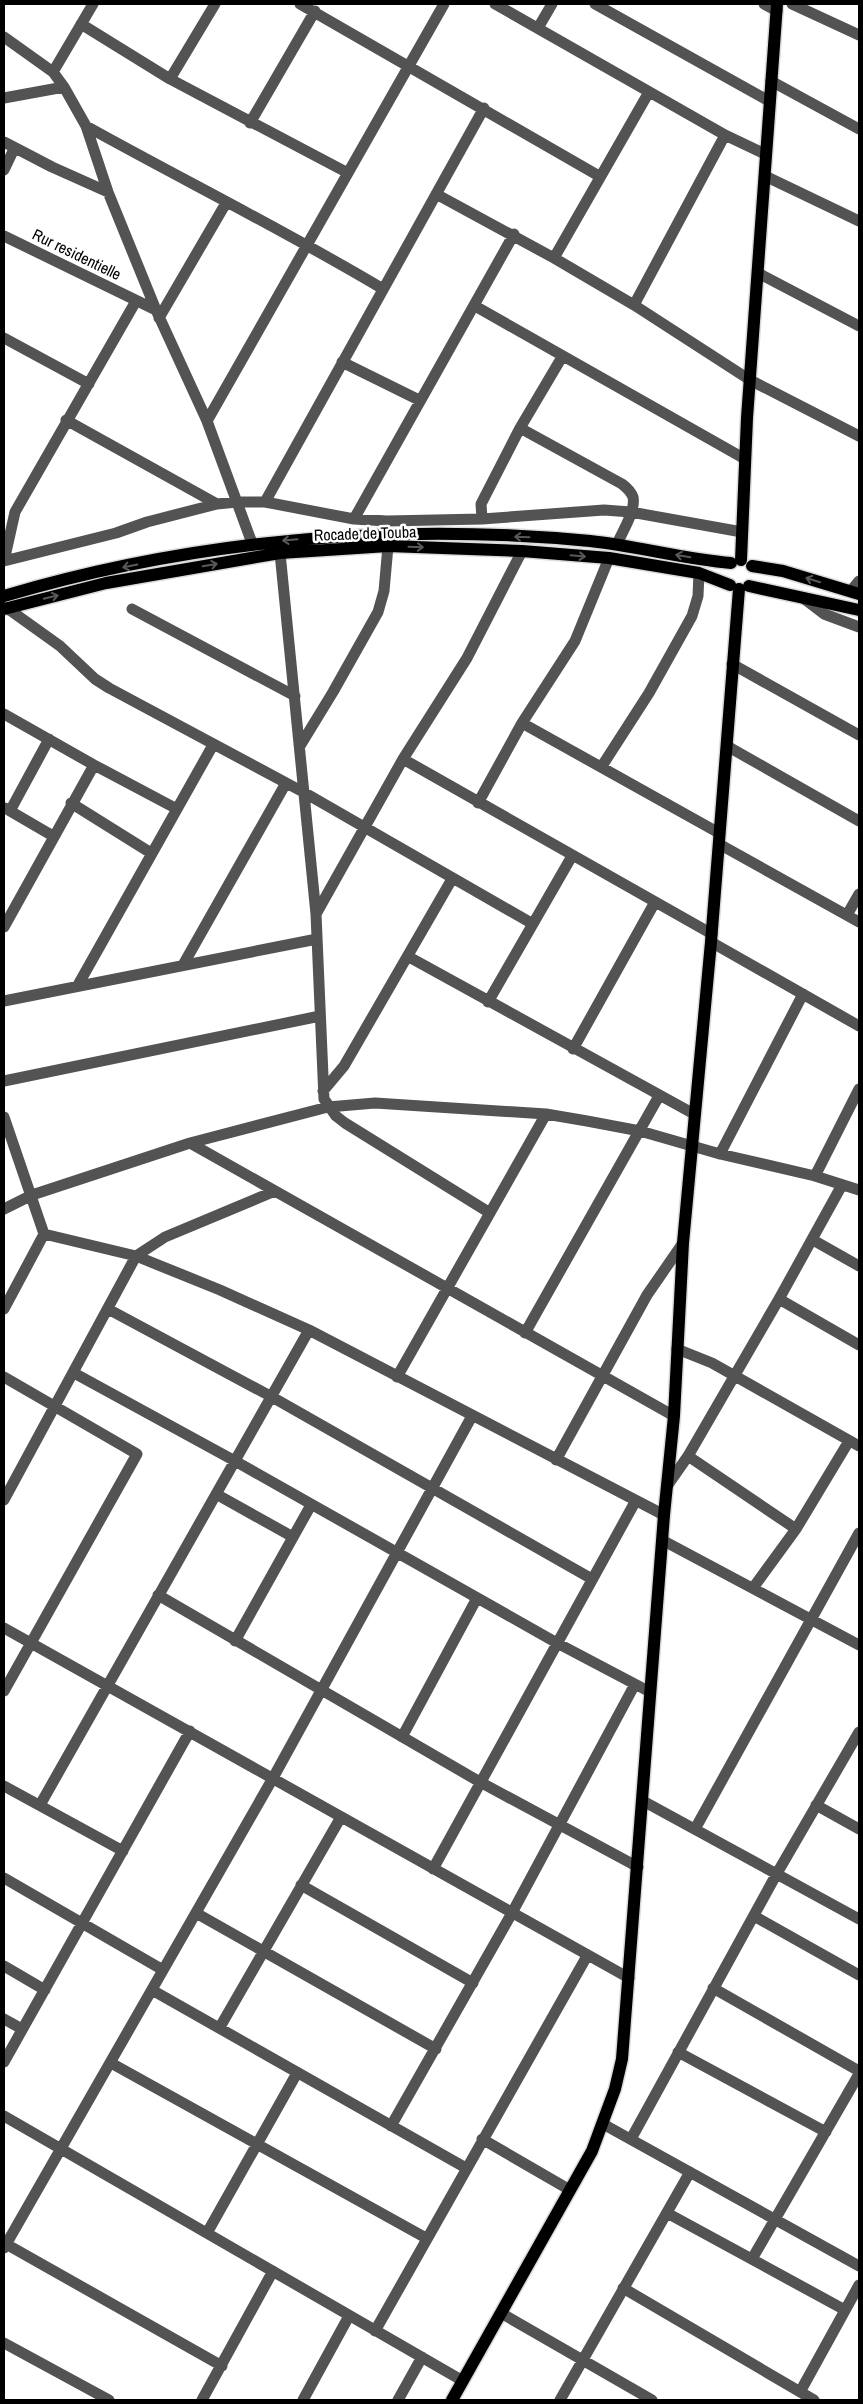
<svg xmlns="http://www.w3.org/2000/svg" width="863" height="2404" font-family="'Archivo Narrow',sans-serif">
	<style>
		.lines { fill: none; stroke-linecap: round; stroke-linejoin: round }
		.major-casing { stroke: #dbdbdb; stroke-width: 15 }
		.minor { stroke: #535353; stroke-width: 11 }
		.major { stroke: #000; stroke-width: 12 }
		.oneway { stroke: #595959 }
		.labels { text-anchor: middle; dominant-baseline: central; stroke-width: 5; stroke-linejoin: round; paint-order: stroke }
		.street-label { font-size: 16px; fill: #000; stroke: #fff }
	</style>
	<rect width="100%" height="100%" fill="#fff"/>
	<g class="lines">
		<defs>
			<path id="major" d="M741,560L747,418L777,4
				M752,566L783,571L859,594
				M749,586L859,610
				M4,596C193,540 393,522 590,541C637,546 684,559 731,563
				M4,609L106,583L280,553L388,546L522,551L609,558L699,573L730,585
				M452,2400L592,2151L615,2089L622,2059L664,1515L674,1416L683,1243L711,942L739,589"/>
		</defs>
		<use href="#major" class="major-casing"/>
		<path class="minor" d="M300,4L599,176
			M495,4L725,135L765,154
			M595,4L769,101
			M764,4L777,11
			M792,4L859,35
			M81,24L170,79L348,173
			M538,28L552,4
			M4,37L53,72L64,87L86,126L108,192L156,310L207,421L252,543
			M53,72L93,4
			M170,79L215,4
			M771,81L859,129
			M4,98L64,87
			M250,123L315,11
			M86,126C185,181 286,231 383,289
			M4,142L52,167L108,192
			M4,170L14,149
			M765,176L859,221
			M436,194L554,258L634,305L750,380L859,436
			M4,236L156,310
			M554,258L649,92
			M758,273L859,326
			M136,301L15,512L4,561L116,533L147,522L217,504L237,502H265L354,519L387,521L482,519L604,510L631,512L742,532
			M634,305L725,135
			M475,306L745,459
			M159,318L226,203
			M4,338L89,384
			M342,362L419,400
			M66,420L217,504
			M207,421L444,4
			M520,428L622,484C626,487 631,492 633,497C636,511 622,532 617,544
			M265,502L484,108
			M354,519L514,234
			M482,519L481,504L520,428L562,357
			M280,553L316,914L324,1099L336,1116L345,1123L490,1213
			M851,591L859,581
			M803,598L824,614L859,627
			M7,608L60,646L95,679L109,688L305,793L533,924
			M132,609L295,696
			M732,664L859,735
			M4,714L94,765L177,809
			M522,723L719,833
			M300,746L333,692L378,612L384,591L388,546
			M727,746L859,821
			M403,759L712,934
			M602,766L649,693L692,616L698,596L699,573
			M71,803L151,853
			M478,803L522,723L575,641L609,558
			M5,808L53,836
			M10,811L49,739
			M719,844L859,922
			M316,914L403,759L467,658L522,551
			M847,915L859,894
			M4,927L94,765
			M711,942L859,1026
			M409,957L694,1114
			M183,965L286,783
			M78,985L213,745
			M4,1001L317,939
			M488,1002L572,856
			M573,1049L655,902
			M4,1081L320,1016
			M323,1091L344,1066L452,879
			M4,1117L44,1234L136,1256L220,1290L309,1330L664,1515
			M190,1143L674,1416
			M720,1154L803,994
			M815,1176L859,1089
			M4,1209L32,1195L190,1143L328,1107L375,1103L546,1114L587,1121L640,1131L720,1154L815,1176L859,1190
			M813,1240L859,1266
			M779,1299L859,1345
			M4,1309L44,1234
			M108,1309L272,1397L592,1579
			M525,1333L659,1096
			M677,1349L712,1363L859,1446
			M74,1373L235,1461L557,1643L650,1692
			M4,1377L137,1454L4,1691
			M397,1377L546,1114
			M688,1456L796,1529
			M556,1460L647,1295L683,1243
			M667,1486L688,1456L779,1299L842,1185
			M216,1494L293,1537
			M4,1500L136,1256L165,1237L275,1191
			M662,1540L859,1645
			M753,1588L796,1529L849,1441
			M158,1595L480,1782L638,1867
			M4,1628L629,1978
			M235,1641L311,1505
			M402,1737L477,1598
			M4,1786L123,1851
			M643,1801L859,1919
			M40,1805L309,1330
			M816,1805L859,1829
			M695,1829L859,1533
			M433,1869L635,1502
			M4,1878L163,1970
			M301,1885L473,1983
			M196,1913L436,2049
			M754,1916L859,1975
			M4,1966L45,1990
			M713,1988L859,2071
			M152,1990L466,2168
			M4,2019L22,2029
			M220,2027L341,1817
			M678,2052L826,2132
			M4,2062L190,1731
			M111,2063L426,2238
			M4,2116L463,2381
			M603,2124L859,2266
			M391,2126L512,1913L634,1686
			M482,2139L570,2190
			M631,2139L776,1875L859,1732
			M667,2213L845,2310
			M207,2233L297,2073
			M6,2244L222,2366
			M4,2248L273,1778L472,1416
			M752,2259L859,2074
			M623,2288L814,2400
			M501,2313L652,2400
			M375,2331L587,1956
			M4,2343L109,2400
			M800,2392L859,2285
			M202,2400L273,2271
			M303,2400L349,2316
			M398,2400L422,2357
			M560,2400L690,2172"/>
		<use href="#major" class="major"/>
	</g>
	<defs><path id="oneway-shaft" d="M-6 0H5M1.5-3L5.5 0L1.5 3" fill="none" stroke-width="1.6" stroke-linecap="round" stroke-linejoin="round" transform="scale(1.25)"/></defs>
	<g class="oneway">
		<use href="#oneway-shaft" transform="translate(522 537) rotate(-178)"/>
		<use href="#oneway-shaft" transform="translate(290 540) rotate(175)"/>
		<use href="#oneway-shaft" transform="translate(416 547) rotate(2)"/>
		<use href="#oneway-shaft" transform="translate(578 556) rotate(5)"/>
		<use href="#oneway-shaft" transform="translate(683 556) rotate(-170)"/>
		<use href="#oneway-shaft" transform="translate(210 565) rotate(-10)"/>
		<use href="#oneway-shaft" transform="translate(130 566) rotate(169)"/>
		<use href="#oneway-shaft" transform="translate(813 580) rotate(-163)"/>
		<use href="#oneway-shaft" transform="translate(51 597) rotate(-14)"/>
	</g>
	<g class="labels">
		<g class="street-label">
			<text transform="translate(77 254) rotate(26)">Rur residentielle</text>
			<text transform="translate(365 533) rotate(-2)">Rocade de Touba</text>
		</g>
	</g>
	<rect width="863" height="2404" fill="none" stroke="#000000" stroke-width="10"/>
</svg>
